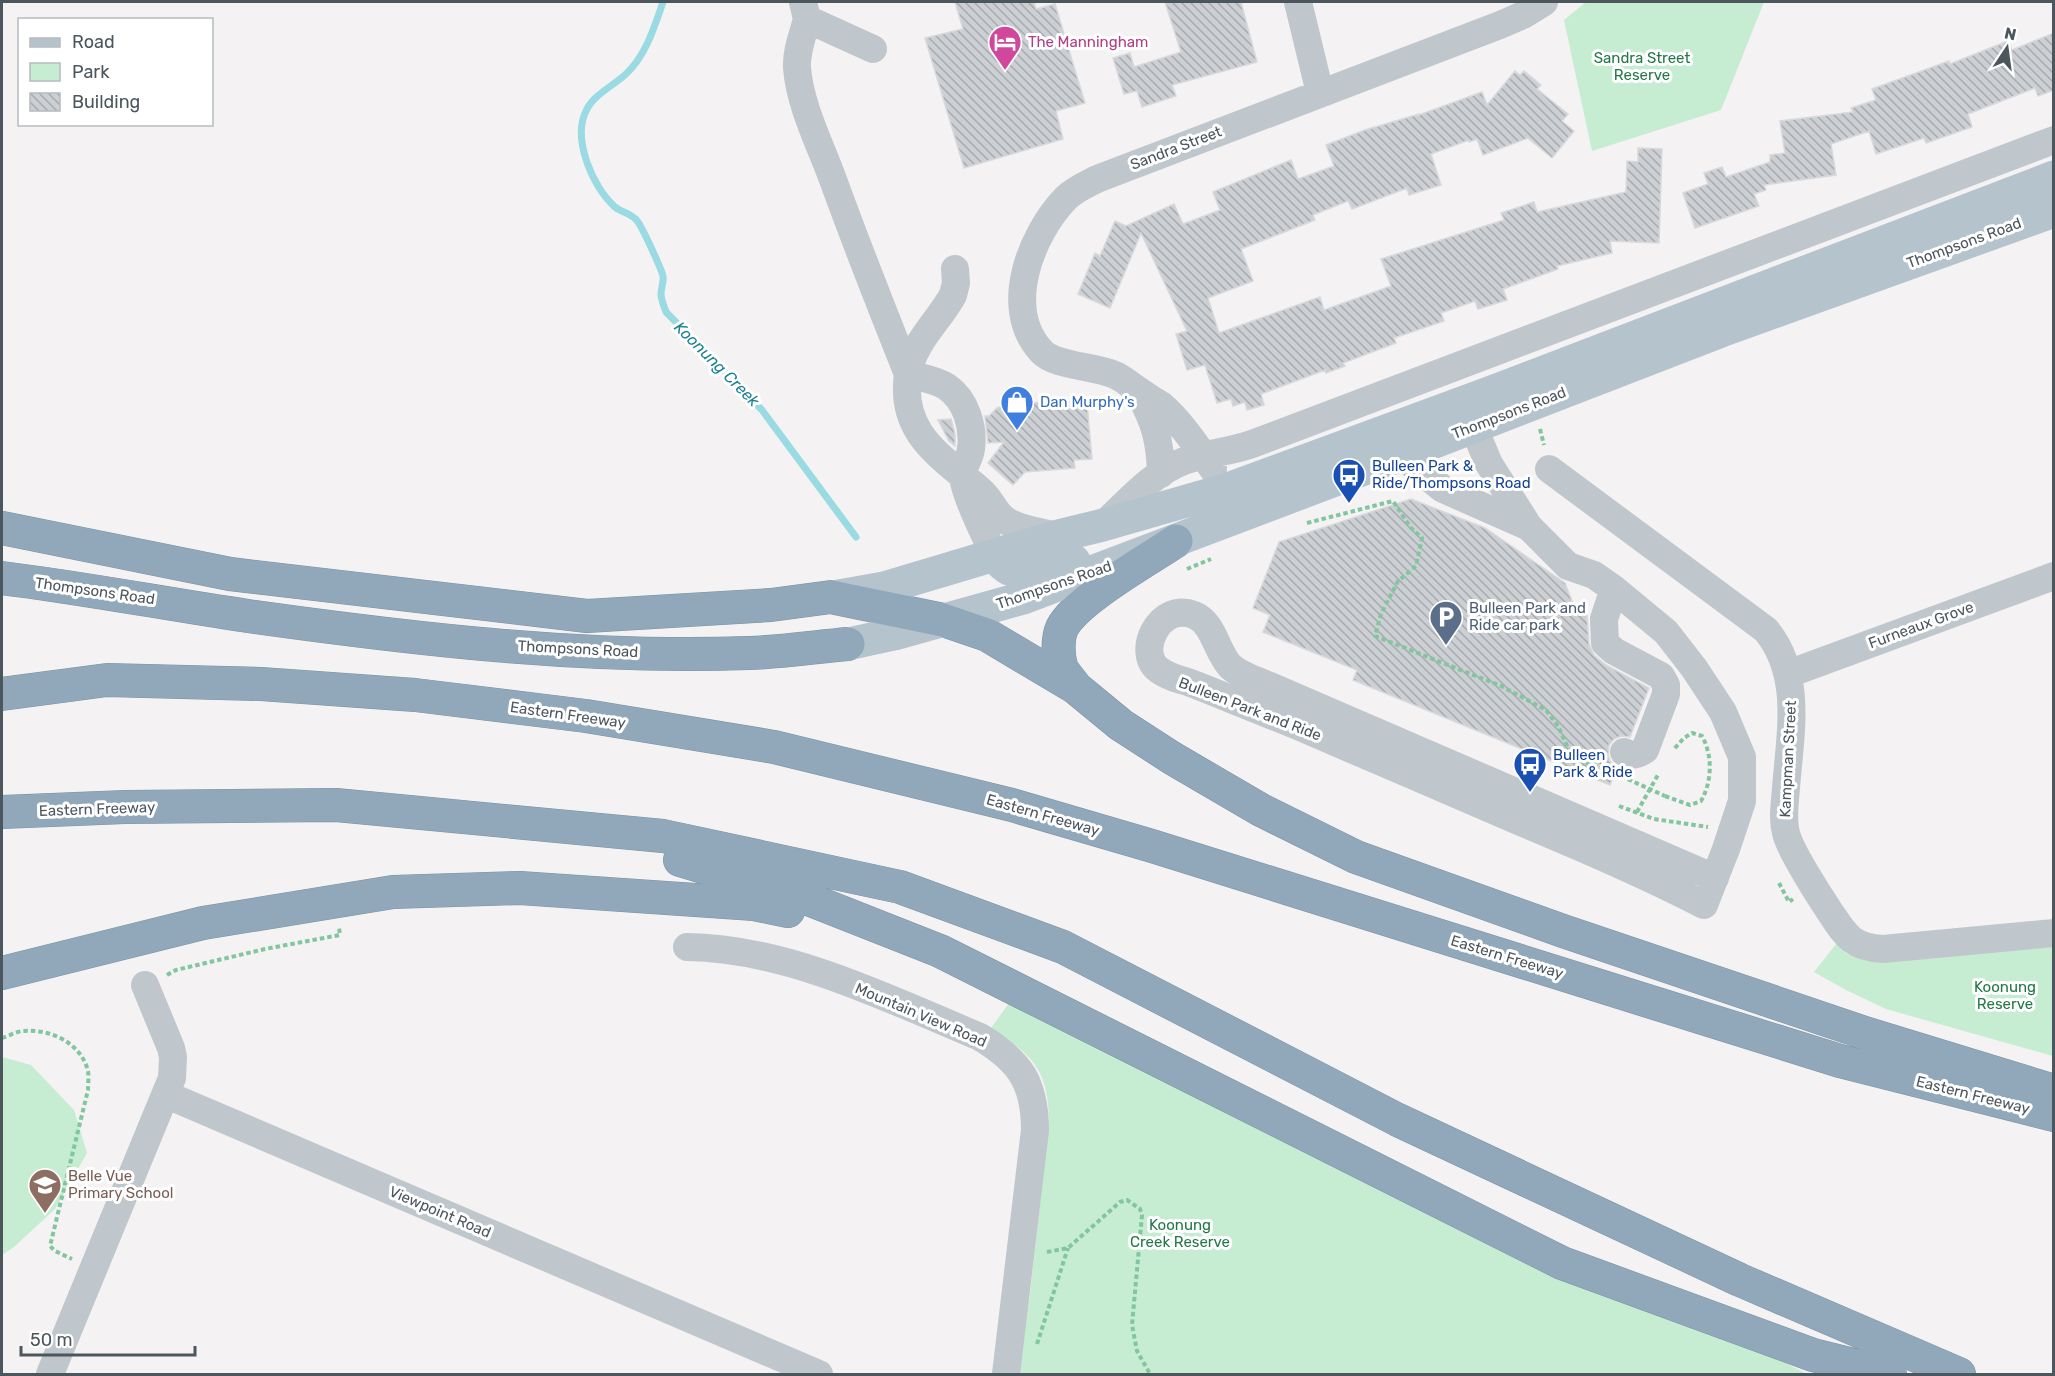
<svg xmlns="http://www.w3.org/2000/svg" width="2055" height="1376" font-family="Rubik,sans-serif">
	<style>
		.park { fill: #c6ecd2 }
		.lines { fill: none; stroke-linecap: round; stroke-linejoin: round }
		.stream { stroke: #99dae3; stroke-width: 7 }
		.building { fill: url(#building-back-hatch); stroke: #d7d9dc; stroke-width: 1.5 }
		.highway-casing { stroke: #7b93a6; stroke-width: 34 }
		.path { stroke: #82c69f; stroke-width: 4; stroke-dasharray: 4.5 3; stroke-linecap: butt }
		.minor { stroke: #bfc7cd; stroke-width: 28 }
		.major { stroke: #b5c3cd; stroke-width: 33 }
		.highway { stroke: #90a8ba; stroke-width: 33 }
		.path-bridge { stroke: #82c69f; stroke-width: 4; stroke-dasharray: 4.5 3; stroke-linecap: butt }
		.labels { text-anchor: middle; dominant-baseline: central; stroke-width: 6; stroke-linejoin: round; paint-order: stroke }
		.hotel-label { font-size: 15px; fill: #b23c85; stroke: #fff; text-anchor: start }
		.park-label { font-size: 15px; fill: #237847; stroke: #fff }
		.street-label { font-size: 15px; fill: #4c565d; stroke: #fff }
		.shop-label { font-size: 15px; fill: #366cbe; stroke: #fff; text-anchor: start }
		.transit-label { font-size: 15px; fill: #164399; stroke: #fff; text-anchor: start }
		.service-label { font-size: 15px; fill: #4e5e75; stroke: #fff; text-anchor: start }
		.education-label { font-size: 15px; fill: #785e54; stroke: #fff; text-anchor: start }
		.water-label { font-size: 16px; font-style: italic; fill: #1c8291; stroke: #fff }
	</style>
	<defs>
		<pattern id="building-back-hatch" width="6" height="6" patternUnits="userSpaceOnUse" patternTransform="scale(1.5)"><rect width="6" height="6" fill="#cccfd3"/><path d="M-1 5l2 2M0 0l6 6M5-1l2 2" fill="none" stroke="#a8abae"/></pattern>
	</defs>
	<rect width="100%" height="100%" fill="#f4f2f2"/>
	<path class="park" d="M1586,2H1764L1721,110L1592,151L1564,20Z
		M1837,943L1846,953L1858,958L2053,947V1056L1886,1009L1846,990L1814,972Z
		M1020,988L1503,1219L1807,1374H1018L1030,1294L1049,1124C1049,1071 1034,1056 991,1028Z
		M2,1057L31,1065L74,1110L87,1153L55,1209L14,1247L2,1255Z"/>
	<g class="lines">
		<path class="stream" d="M663,2C654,28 646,55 626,74C613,86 593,95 586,111C572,139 593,188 615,207C622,213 632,213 638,222C643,229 661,268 663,276C664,282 661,288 661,294C661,300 664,306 666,312L762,410L856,537"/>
	</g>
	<path class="building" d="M955,2H1034L1036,9L1055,4L1085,103L1056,111L1063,139L964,168L925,38L963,29Z
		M1165,2H1241L1257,62L1172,85L1176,96L1142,107L1137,91L1124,94L1113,58L1130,53L1134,67L1181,52Z
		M2054,33V90L2038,96L2035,88L1968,114L1972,127L1926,143L1924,138L1876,154L1869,131L1831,144L1836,175L1764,185L1766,190L1754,194L1759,206L1695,228L1683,193L1708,184L1704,173L1722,167L1726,177L1770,162V155L1785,153L1780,121L1853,112L1851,108L1876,100L1872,89L1949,61L1950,64L2008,41L2012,50Z
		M1515,71L1520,75L1524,71L1541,85L1537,89L1568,114L1562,121L1574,131L1552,158L1528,138L1483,155L1477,139L1469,142V140L1431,154L1441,185L1409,195L1407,188L1352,209L1348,201L1313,215L1315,220L1241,249L1253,281L1208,298L1219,333L1320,297L1324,310L1391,286L1381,259L1504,220L1501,213L1534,202L1537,212L1626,192L1627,161L1638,162V148L1662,149L1659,243L1610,241L1612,253L1557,266L1558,269L1503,289L1507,300L1478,309L1475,301L1441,313L1444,321L1394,338L1396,343L1343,363L1345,366L1326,373L1325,370L1261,394L1264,405L1247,410L1245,402L1233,406L1231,399L1217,403L1205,365L1187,370L1176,334L1187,331L1141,233L1110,308L1078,294L1095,253L1100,256L1115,221L1126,226L1174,204L1183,224L1220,210L1213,192L1291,160L1298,179L1334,166L1326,145L1365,130L1419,114V115L1482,92L1487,105Z
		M1069,400L1070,404L1087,403L1092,459L1074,460L1075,468L1025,472L1013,485L988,463L1004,442L988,443L985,416H989L997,408L1006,405Z
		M951,419L955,434V446L949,441L938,420Z
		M1411,499L1485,528L1565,583L1574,606L1587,614L1589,644L1594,655L1606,665L1649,688L1630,737L1621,736L1614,739L1609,745L1608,755L1611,763L1617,767L1610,785L1353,680L1357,670L1263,632L1270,615L1253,608L1279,542Z"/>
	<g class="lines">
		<defs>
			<path id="highway" d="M2,528L230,574L587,616L771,605L831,597L943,620L987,635L1076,688L1121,725L1172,758L1261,810L1356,857L1563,931L1868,1034L2054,1091
				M2,578C84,588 166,604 248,616C413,639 582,659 749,653C782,652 815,647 848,644
				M1076,688C1072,682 1066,676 1062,669C1058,658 1057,639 1062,628C1076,600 1148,560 1176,541
				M2,694L107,680L261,684L415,695L586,716L774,747L1012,805L1152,846L1840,1061L2054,1115
				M2,812L125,807L336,805L663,836L900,887L1063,947L1398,1120L1740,1280L1959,1374
				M680,860L803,897L940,951L1562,1263L1813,1355L1890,1374
				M2,973L203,923L393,892L520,888L754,904L788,911"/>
		</defs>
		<use href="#highway" class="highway-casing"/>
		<path class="path" d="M1540,429L1544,445
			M1307,523L1393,501L1411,528L1422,538L1416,566L1398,581L1381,614L1375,636L1501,686L1546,710L1558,726L1568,748L1583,762L1606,771
			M1187,569L1211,559
			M1665,796L1690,805L1701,801C1712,782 1713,756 1702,736L1692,733L1684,738L1674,749
			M1619,806L1654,819L1708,827
			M1637,812L1659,773
			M1779,883L1789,902L1793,899
			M167,975L176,970L265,949L340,935L339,928
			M2,1038C9,1036 17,1031 24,1031C51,1029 81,1043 88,1071C89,1077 88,1084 88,1090L50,1246L55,1251L72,1259
			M1047,1252L1068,1248L1120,1202L1127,1200L1140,1209L1142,1215L1132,1325L1137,1351L1150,1374
			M1037,1344L1068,1248"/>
		<path class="minor" d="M803,2L807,19L873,49
			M1298,2L1320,93
			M807,19C803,35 796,51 797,68C800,105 819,142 832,177C856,243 882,309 908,374C921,378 937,380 947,387C966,400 974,427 971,449C970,458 963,466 963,475C961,488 988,542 995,556
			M955,269L956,283L953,295C939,321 913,342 908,374C899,435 943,457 982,492C991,500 995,513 1005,520C1020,530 1042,532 1058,536
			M1139,393C1155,423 1160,439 1161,474
			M1467,407L1473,426L1489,464L1529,527L1568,566L1594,575L1614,589L1666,632L1694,668L1723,712L1742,757V801L1726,849L1704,905C1642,873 1578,846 1514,819C1440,787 1367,756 1293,724C1261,711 1229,698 1196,685C1182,679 1173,680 1159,670C1135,653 1159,601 1194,615C1214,623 1216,651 1230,666C1239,675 1258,681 1270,686L1715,878
			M1401,455L1443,489L1529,527
			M1213,469C1197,447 1182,423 1161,405C1154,400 1145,396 1138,390C1130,385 1124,379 1115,375C1095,366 1055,366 1042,352C1001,309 1031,234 1066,198C1074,190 1087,184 1097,179L1500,25L1523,15L1544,2
			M1549,469L1766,630C1803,675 1790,734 1786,788C1785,803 1782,818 1786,833C1790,851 1817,892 1828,909C1845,934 1850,947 1883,949L2054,933
			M1103,525C1127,503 1152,473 1184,461C1206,453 1230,452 1252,444L2054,140
			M1614,589L1604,619L1605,643L1614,651L1661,676L1666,685V694L1645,750C1637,755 1633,756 1624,752
			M1788,674L2054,576
			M687,947C787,948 889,999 980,1037C1020,1061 1035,1083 1035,1130L1006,1374
			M167,1095L819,1374
			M50,1374L172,1078L173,1057L171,1048L145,985"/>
		<path class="major" d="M995,556C999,561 1003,566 1009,569C1027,578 1055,566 1074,561
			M833,597L884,588L1058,536L1103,525L1228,489L1489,393L2054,177
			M848,644L894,634L1023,598L1401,455L1721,331L2054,211"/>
		<use href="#highway" class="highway"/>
		<path class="path-bridge" d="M1621,776L1665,796"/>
	</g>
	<defs>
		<symbol id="hotel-pin" viewBox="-11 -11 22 30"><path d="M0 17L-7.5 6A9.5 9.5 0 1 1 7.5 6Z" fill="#d1479c" stroke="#fff"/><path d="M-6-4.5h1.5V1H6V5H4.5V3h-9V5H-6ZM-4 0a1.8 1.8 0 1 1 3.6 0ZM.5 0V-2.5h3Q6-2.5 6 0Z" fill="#fff"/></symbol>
		<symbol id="shop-pin" viewBox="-11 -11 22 30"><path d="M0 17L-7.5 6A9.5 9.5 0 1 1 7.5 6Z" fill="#3f7fe0" stroke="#fff"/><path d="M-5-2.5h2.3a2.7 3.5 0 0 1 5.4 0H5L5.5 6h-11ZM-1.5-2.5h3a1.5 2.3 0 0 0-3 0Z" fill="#fff"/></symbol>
		<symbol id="bus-pin" viewBox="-11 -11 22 30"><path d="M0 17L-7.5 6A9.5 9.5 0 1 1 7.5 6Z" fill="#1a4fb4" stroke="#fff"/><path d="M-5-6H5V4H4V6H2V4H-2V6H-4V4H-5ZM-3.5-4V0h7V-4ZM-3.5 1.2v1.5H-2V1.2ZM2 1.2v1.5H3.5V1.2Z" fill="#fff"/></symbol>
		<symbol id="parking-pin" viewBox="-11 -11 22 30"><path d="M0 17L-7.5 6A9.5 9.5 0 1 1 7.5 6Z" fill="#5c6f8a" stroke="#fff"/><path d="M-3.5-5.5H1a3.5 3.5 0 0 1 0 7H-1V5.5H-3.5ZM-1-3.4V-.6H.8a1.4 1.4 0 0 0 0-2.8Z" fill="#fff"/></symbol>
		<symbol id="school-pin" viewBox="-11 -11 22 30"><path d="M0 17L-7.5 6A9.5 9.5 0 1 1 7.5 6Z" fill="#8d6e63" stroke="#fff"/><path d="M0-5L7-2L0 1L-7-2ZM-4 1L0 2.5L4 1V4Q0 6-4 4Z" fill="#fff"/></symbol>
	</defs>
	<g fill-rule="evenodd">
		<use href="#hotel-pin" x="986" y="23" width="38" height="52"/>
		<use href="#shop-pin" x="998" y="383" width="38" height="52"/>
		<use href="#bus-pin" x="1330" y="456" width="38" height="52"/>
		<use href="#parking-pin" x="1427" y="598" width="38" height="52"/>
		<use href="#bus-pin" x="1511" y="745" width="38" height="52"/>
		<use href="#school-pin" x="26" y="1166" width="38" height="52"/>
	</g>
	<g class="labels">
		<g class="hotel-label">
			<text x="1028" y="42">The Manningham</text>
		</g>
		<g class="park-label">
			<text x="1642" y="58">Sandra Street<tspan x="1642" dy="17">Reserve</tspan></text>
			<text x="2005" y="987">Koonung<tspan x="2005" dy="17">Reserve</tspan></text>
			<text x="1180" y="1225">Koonung<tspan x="1180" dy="17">Creek Reserve</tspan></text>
		</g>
		<g class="street-label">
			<text transform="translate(1176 148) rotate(-21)">Sandra Street</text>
			<text transform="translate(1964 243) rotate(-20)">Thompsons Road</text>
			<text transform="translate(1509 413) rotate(-21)">Thompsons Road</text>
			<text transform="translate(1054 585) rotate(-19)">Thompsons Road</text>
			<text transform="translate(95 591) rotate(8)">Thompsons Road</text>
			<text transform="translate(1921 625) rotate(-20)">Furneaux Grove</text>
			<text transform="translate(578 649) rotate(3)">Thompsons Road</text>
			<text transform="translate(1250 709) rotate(21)">Bulleen Park and Ride</text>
			<text transform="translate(568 715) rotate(8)">Eastern Freeway</text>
			<text transform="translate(1788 759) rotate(-87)">Kampman Street</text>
			<text transform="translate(97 809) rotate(-2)">Eastern Freeway</text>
			<text transform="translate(1043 815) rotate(16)">Eastern Freeway</text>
			<text transform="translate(1507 957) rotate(17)">Eastern Freeway</text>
			<text transform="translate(921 1015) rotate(23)">Mountain View Road</text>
			<text transform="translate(1973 1095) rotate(14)">Eastern Freeway</text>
			<text transform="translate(440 1212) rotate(23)">Viewpoint Road</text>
		</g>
		<g class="shop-label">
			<text x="1040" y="402">Dan Murphy's</text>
		</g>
		<g class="transit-label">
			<text x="1372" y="466">Bulleen Park &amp;<tspan x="1372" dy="17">Ride/Thompsons Road</tspan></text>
			<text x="1553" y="755">Bulleen<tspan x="1553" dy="17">Park &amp; Ride</tspan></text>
		</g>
		<g class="service-label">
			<text x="1469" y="608">Bulleen Park and<tspan x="1469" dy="17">Ride car park</tspan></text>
		</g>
		<g class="education-label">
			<text x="68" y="1176">Belle Vue<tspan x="68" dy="17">Primary School</tspan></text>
		</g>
		<g class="water-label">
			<text transform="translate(717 364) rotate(45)">Koonung Creek</text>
		</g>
	</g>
	<rect width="2055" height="1376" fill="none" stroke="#4c565d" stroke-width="6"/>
	<rect x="18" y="18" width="195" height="108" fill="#ffffff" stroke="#b7bbbe" stroke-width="1.5"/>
	<rect x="30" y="38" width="30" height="9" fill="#b5c3cd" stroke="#b7bbbe" stroke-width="1.5"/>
	<text x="72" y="48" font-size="18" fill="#4c565d">Road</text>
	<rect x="30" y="63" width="30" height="18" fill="#c6ecd2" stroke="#b7bbbe" stroke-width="1.5"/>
	<text x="72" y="78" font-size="18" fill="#4c565d">Park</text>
	<rect x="30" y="93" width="30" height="18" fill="url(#building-back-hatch)" stroke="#b7bbbe" stroke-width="1.5"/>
	<text x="72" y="108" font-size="18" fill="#4c565d">Building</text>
	<g transform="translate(2007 48) rotate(13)" stroke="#ffffff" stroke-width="4.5" paint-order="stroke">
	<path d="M0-4.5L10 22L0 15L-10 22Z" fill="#4c565d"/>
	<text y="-9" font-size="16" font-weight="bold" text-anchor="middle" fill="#4c565d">N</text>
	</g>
	<path d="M21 1346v9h174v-9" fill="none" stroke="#4c565d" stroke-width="3"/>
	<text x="30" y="1346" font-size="18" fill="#4c565d" stroke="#ffffff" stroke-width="4.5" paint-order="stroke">50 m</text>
</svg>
